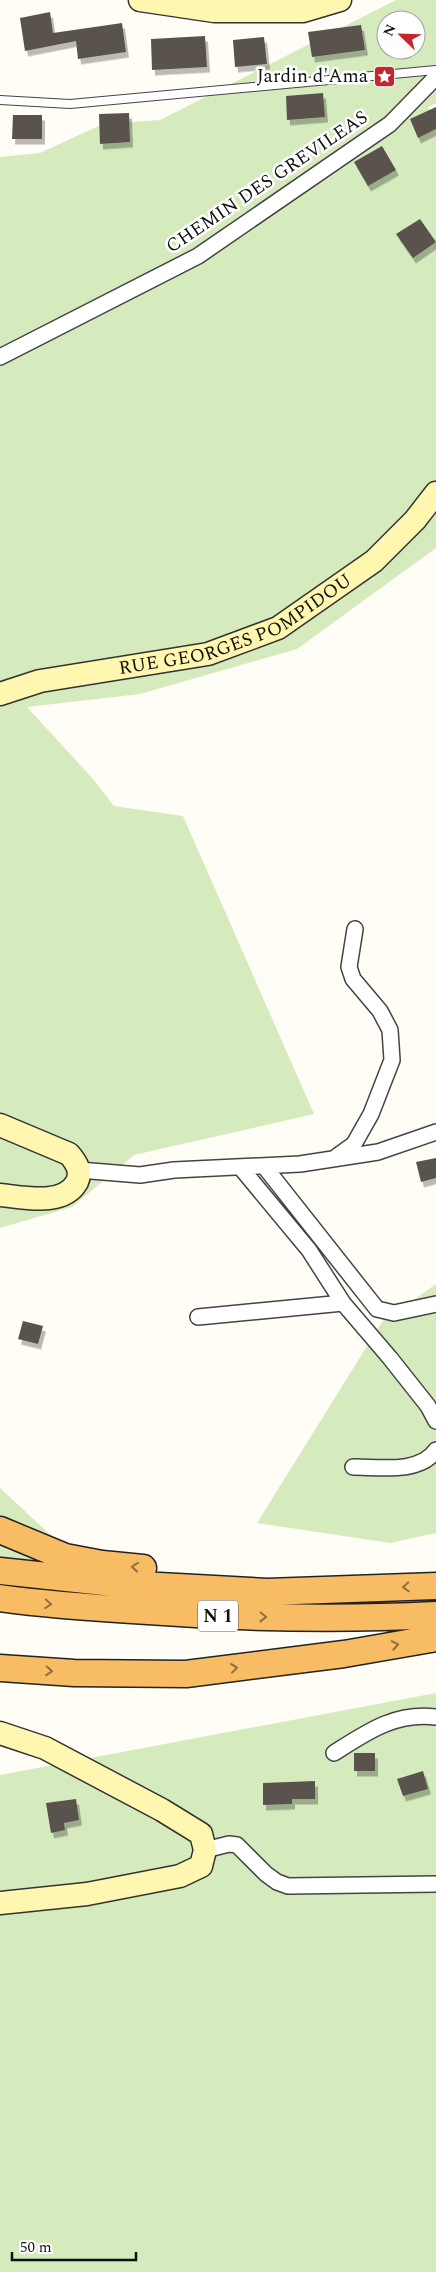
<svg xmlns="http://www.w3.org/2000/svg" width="436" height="2272" font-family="Spectral,serif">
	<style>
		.green { fill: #d5ebbd; fill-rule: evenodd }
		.building { fill: #5a524d; filter: url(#shadow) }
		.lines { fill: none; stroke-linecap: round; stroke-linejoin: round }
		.service-casing { stroke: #444; stroke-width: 10 }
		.minor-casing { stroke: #444; stroke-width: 18 }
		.secondary-casing { stroke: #333; stroke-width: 25 }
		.trunk-casing { stroke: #222; stroke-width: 29 }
		.service { stroke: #fff; stroke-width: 8 }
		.minor { stroke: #fff; stroke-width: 15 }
		.secondary { stroke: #fff6b0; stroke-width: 22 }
		.trunk { stroke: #f7bc64; stroke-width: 26 }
		.oneway { stroke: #906f3f }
		.labels { text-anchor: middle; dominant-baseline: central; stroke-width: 5; stroke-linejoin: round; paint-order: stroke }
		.shield { fill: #fff; stroke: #585858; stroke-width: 1 }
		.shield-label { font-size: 18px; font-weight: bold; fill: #111 }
		.poi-label { font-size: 19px; fill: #111; stroke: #fff; text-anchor: end }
		.street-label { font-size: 19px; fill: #111; stroke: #fff }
	</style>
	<defs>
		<filter id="shadow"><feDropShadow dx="3" dy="5.5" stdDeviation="0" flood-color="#0004"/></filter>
	</defs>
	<rect width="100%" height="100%" fill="#fffdf5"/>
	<path class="green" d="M396,0H436V103L428,107L436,119V548L297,649L140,694L27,707L93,779L114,806L183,816L314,1114L134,1155L72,1207L0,1228V157L40,153L103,124L160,120ZM386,20H416V50H386Z
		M436,1284V1533L390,1543L257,1523L382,1322Z
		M0,1488L70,1553L0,1584Z
		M436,1693V2272H0V1775Z"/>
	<path class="building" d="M50,12L53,33L122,23L126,52L78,59L76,41L25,51L20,18Z
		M361,25L365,50L312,57L308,32Z
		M205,36L207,67L152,70L151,39Z
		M264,37L267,64L235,67L233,40Z
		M323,93L325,117L287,120L286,96Z
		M436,107V129L418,138L410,119Z
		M129,113L130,142L100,144L99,114Z
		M13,115H42V139H12Z
		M382,146L396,170L368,186L354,162Z
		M420,219L436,242L413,258L396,234Z
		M436,1158V1178L421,1182L416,1162Z
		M23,1321L43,1326L38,1344L18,1339Z
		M354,1753H375V1771H354Z
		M423,1771L428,1789L403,1796L397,1779Z
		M315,1781V1799H292V1804L263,1805V1783Z
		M76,1799L79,1820L64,1823L65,1830L51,1833L46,1803Z"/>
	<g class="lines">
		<defs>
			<path id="service" d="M0,100L70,104L436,70"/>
			<path id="minor" d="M0,357L198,256L390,124L436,77
				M336,1157L354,1144L371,1114L392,1060L390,1030L380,1011L353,979L349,967L355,929
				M264,1166L377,1309L394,1313L436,1304
				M241,1168L309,1250L343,1303L390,1358L428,1406L436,1421
				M79,1170L140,1175L174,1170L300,1164L378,1152L436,1132
				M198,1317L343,1303
				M353,1467C379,1467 420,1474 436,1450
				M334,1753C367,1732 395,1712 436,1717
				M205,1850L229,1844L237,1845L266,1874L277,1882L288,1886L436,1884"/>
			<g id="secondary">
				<path d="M140,0L214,11H303L340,0"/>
				<path id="s1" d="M0,694L40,681L208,654L278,628L374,561L415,520L436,493"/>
				<path d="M0,1125L69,1154C76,1162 82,1171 77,1182C63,1207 23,1197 0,1195"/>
				<path d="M0,1733L45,1748L162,1810L201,1834L205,1850L201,1866L180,1876L87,1894L0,1903"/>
			</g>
			<path id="trunk" d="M0,1530L65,1557L102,1564L143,1568
				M0,1571L123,1584L267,1592L436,1586
				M0,1598C49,1605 98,1608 148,1611C243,1618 340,1620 436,1615
				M0,1668L74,1673L186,1674L344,1654L436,1638"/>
		</defs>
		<use href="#service" class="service-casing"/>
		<use href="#minor" class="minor-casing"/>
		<use href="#secondary" class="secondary-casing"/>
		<use href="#trunk" class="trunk-casing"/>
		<use href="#service" class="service"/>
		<use href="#minor" class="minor"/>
		<use href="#secondary" class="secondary"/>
		<use href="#trunk" class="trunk"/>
	</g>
	<defs><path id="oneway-chevron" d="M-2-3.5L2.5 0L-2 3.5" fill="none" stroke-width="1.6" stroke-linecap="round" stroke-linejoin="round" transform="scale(1.25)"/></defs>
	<g class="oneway">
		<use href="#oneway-chevron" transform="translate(135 1567) rotate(-175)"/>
		<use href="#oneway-chevron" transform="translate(406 1587) rotate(177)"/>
		<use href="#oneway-chevron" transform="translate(48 1604) rotate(4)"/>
		<use href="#oneway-chevron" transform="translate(263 1617) rotate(1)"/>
		<use href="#oneway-chevron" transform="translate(395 1645) rotate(-10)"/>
		<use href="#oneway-chevron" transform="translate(234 1668) rotate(-7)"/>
		<use href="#oneway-chevron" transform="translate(49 1671) rotate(4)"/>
	</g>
	<defs>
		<symbol id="sight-square" viewBox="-11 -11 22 22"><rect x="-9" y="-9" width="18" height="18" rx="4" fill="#c4262e" stroke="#fff"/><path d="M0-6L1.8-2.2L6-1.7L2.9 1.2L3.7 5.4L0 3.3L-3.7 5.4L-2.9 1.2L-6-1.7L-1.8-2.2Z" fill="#fff"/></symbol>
	</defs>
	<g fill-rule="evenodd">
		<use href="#sight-square" x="372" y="64" width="25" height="25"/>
	</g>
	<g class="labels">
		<rect class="shield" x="198" y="1600.5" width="40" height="31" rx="4"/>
		<g class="shield-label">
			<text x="218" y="1616">N 1</text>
		</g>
		<g class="poi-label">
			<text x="368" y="76">Jardin d'Ama</text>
		</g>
		<g class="street-label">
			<text transform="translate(267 182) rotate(-34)">CHEMIN DES GREVILEAS</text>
			<text stroke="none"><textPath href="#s1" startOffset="248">RUE GEORGES POMPIDOU</textPath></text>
		</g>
	</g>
	<g transform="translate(401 35) rotate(293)"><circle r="24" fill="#ffffff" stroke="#a0a0a0"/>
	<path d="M0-4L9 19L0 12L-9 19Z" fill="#c4262e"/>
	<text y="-8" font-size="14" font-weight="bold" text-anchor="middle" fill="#111111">N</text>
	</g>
	<path d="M12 2252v8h124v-8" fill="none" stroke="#111111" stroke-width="2.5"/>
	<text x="20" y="2252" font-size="15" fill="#111111" stroke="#ffffff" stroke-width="4" paint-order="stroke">50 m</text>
</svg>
